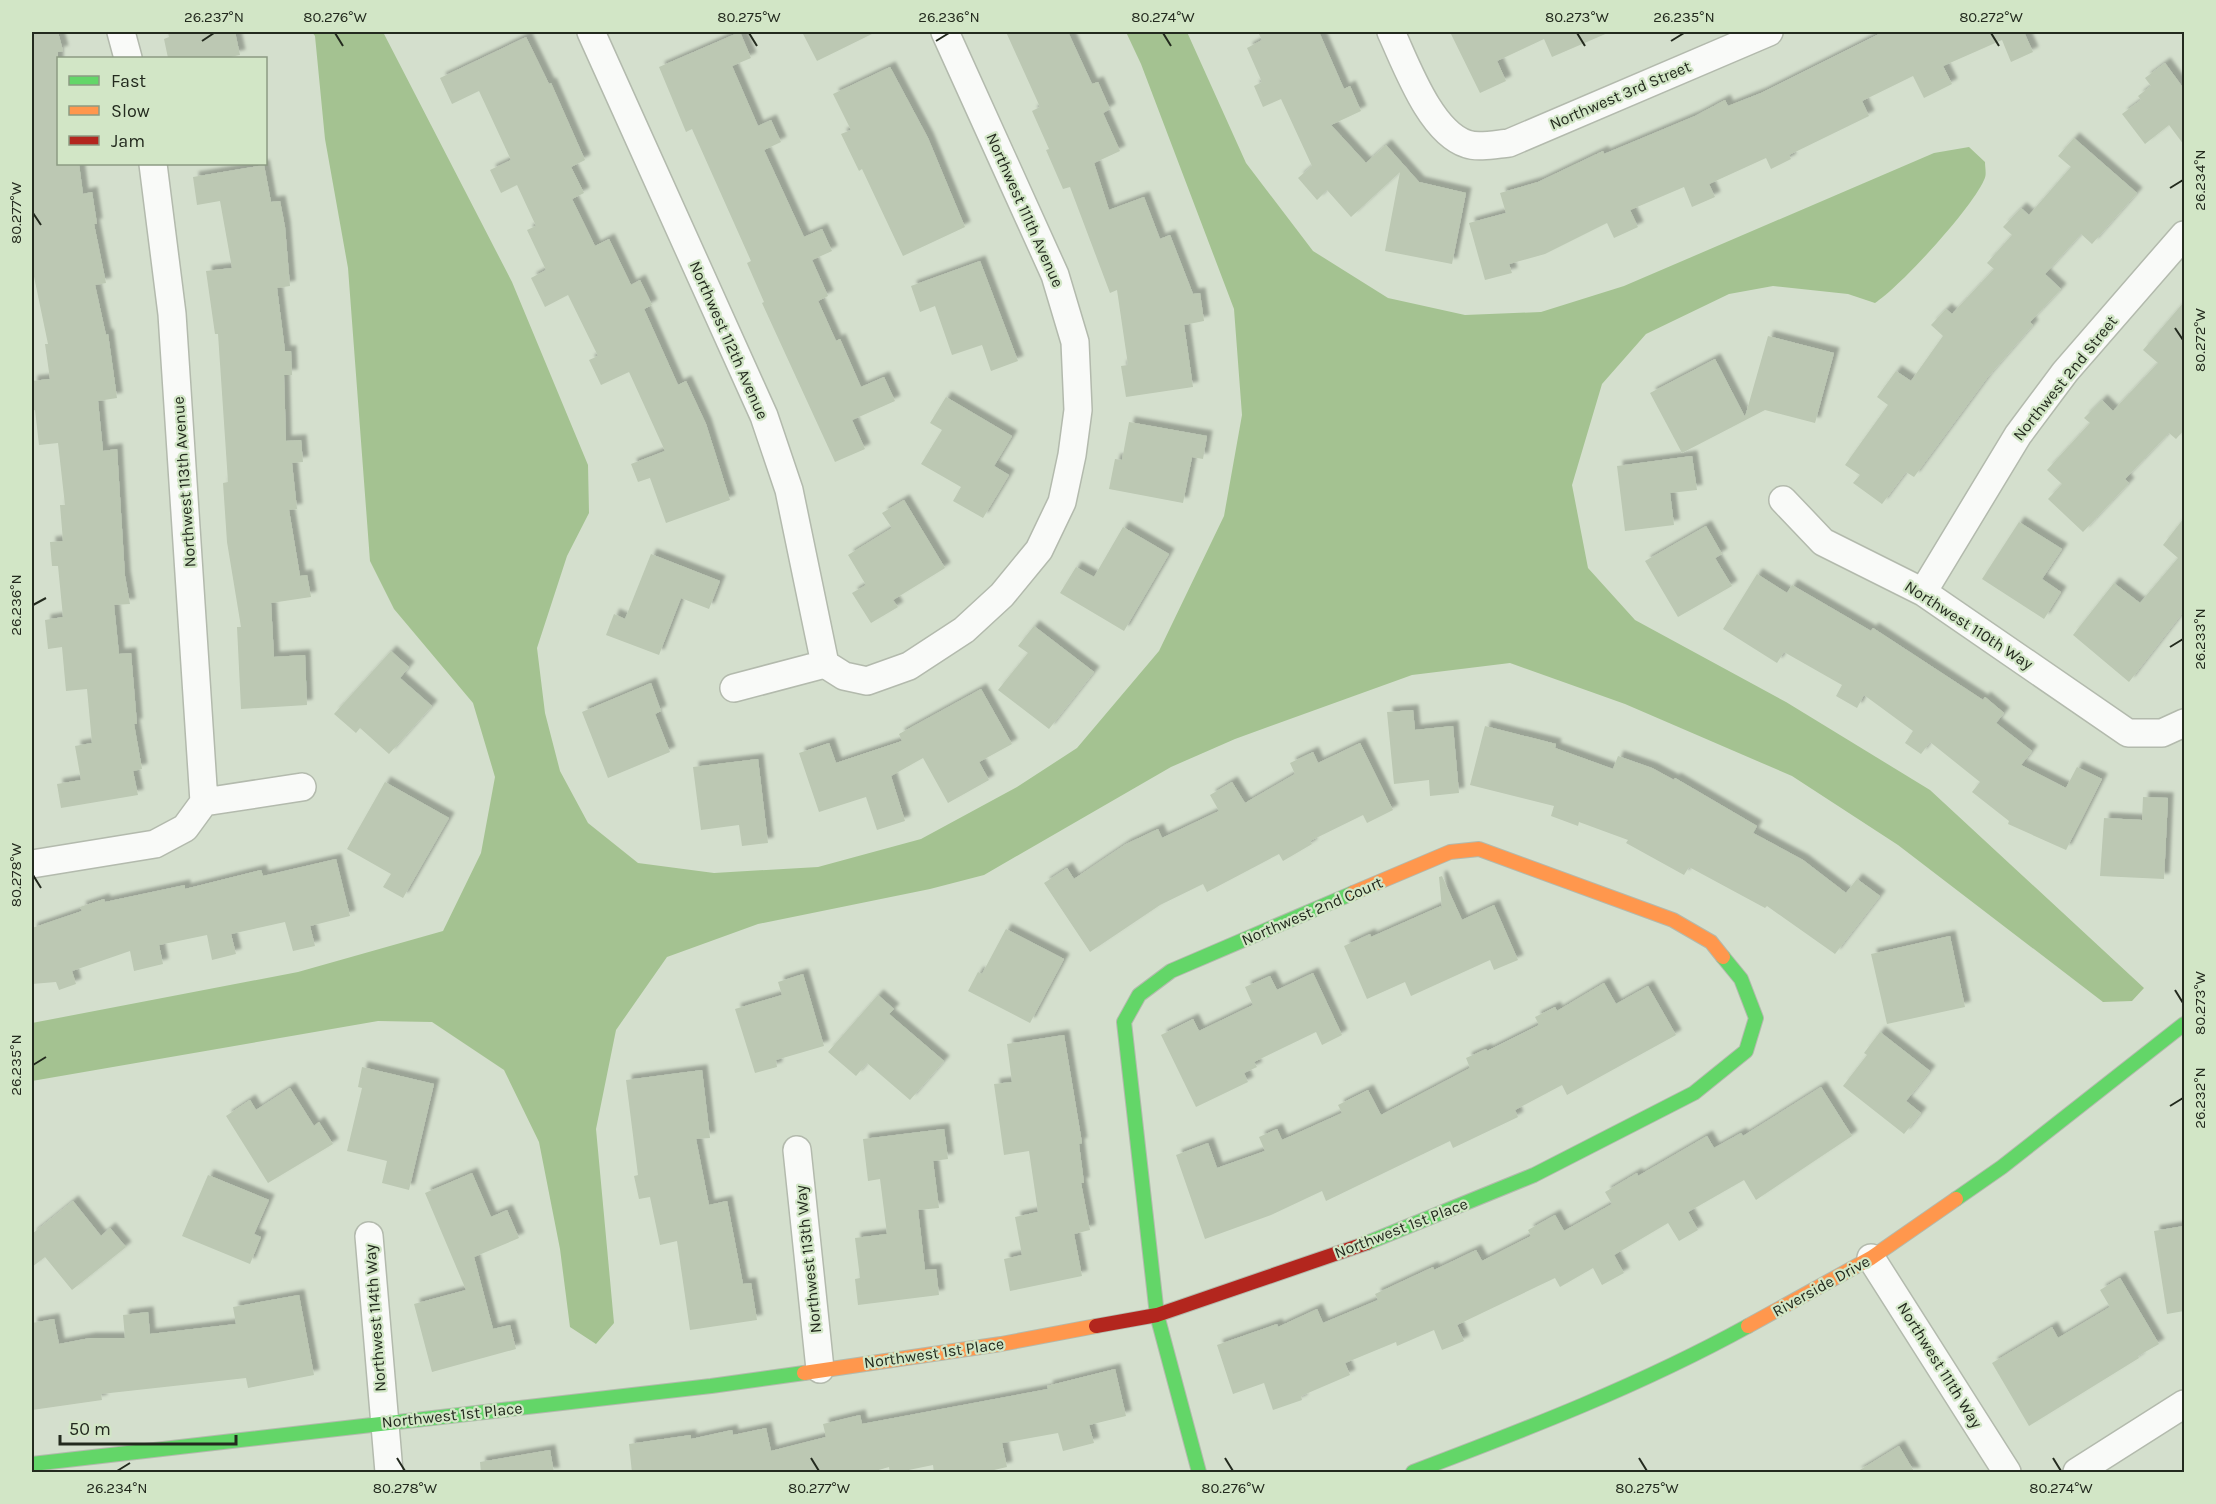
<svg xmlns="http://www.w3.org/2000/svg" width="2216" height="1504" font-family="Karla,sans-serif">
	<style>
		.water { fill: #a4c291 }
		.building { fill: #bcc8b3; filter: url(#shadow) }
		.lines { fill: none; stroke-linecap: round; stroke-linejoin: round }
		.street-casing { stroke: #b3baad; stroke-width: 30 }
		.fast-casing { stroke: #b3baad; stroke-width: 16 }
		.slow-casing { stroke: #b3baad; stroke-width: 16 }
		.jam-casing { stroke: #b3baad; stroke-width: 16 }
		.street { stroke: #f9faf8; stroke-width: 27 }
		.fast { stroke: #63d668; stroke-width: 14 }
		.slow { stroke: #ff974d; stroke-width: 14 }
		.jam { stroke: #b3261e; stroke-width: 14 }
		.ticks { fill: none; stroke: #232a1e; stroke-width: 2 }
		.labels { text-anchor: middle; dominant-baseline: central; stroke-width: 4.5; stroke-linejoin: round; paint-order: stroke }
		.street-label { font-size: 16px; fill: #232a1e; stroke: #d2e6c6 }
		.neatline { fill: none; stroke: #232a1e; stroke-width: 2 }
		.ticks-label { font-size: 15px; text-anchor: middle; fill: #232a1e }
	</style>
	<defs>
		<filter id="shadow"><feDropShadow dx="5.5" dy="-5.5" stdDeviation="1.5" flood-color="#0004"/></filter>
	</defs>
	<rect width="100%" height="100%" fill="#d4dfcd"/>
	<path class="water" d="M312,32H383L512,282L588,465L589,513L567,556L537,648L545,713L560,771L588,823L638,863L714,873L818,867L921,839L1017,787L1077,748L1159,651L1224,516L1242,415L1234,309L1141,64L1126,32H1187L1246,163L1313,251L1388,298L1465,315L1541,312L1624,286L1934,153L1969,147L1985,162C1985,168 1987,175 1984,180C1972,208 1901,286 1875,303L1848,294L1773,286L1729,294L1646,334L1602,384L1572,485L1588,568L1635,620L1786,702L1930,790L2144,988L2132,1001L2103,1002L1898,845L1792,776L1625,704L1510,663L1412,675L1235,739L1171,767L984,875L930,889L758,924L667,957L616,1030L596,1129L614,1323L596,1344L570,1327L560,1249L539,1142L504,1070L432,1022L378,1021L32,1081V1023L298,972L443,931L481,853L495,777L473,703L394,609L370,561L348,268L325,139L315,36Z"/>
	<path class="building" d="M32,32H58L63,51L58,52V164H79L83,194L92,192L97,224H94L106,283L95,285L106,335L108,334L117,398L98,401L103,451L117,449L125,576L130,604L114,605L119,654L131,653L137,724H134L142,769L133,771L138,795L61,808L57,784L81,780L75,746L92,743L87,689L66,691L62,647L48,649L45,620L63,617L58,566H52L50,542L63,541L60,505H65L58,443L39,445L35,410L32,411V381L50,379L45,344H48L32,267Z
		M168,32H235L240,55L225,58H168L164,39L169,37Z
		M740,32L751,58L732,66L758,126L771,120L781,142L764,150L804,237L822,229L832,251L812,260L828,296L818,301L836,341L840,339L861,387L884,377L895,401L852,420L865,449L835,462L762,303L764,302L747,263L751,261L692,129L686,132L659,67Z
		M802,32H876L817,61Z
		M1006,32H1068L1092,84L1098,82L1110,109L1103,113L1120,151L1094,163L1109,210L1144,197L1160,239L1170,235L1193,294L1200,293L1204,321L1184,325L1193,387L1126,397L1121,366L1128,365L1117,290L1110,293L1070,187L1063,189L1046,150L1049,149L1032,111L1040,107Z
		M1258,32H1319L1344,89L1350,86L1361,111L1331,125L1366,163L1386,145L1419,182L1466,193L1452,264L1385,251L1400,172L1351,217L1327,190L1317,200L1298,178L1312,166L1281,99L1263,107L1254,86L1262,82L1247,48L1262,40Z
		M1450,32H1610L1552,57L1544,39L1497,61L1506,81L1480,93Z
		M1883,32H2024L2033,52L2011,62L2002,40L1943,66L1952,84L1924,98L1913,76L1862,101L1869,116L1789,155L1791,159L1771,169L1766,158L1709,184L1715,197L1692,207L1684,187L1630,210L1638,227L1614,238L1607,223L1545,254L1509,264L1512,273L1485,280L1469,223L1506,213L1500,193L1538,182L1603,151L1604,154L1695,116L1725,100L1728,106L1761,93Z
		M526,37L549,84L551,83L585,160L571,167L584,193L572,199L595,246L609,239L631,285L640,280L652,305L644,309L678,385L686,381L706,424L730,500L666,523L650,478L638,482L631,464L665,451L629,372L601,385L589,360L598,356L568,295L545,307L531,278L546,270L527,230L536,226L517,185L501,193L490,170L511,160L479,91L452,104L440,78Z
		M2165,63L2184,89V145L2169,125L2145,144L2122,114L2141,100L2138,96L2151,86L2145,78Z
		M890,67L928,138L965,227L903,256L862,169L859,171L841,134L851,130L833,94Z
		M2074,138L2137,193L2092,244L2081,234L2045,274L2061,289L2030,322L2033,325L1987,378L1914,477L1906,472L1882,504L1853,483L1860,475L1845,465L1888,405L1877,397L1896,371L1911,381L1943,336L1931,325L1946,309L1952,314L1994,269L1987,263L2012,235L2003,227L2021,208L2029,215L2071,167L2058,156Z
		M264,165L271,202L280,201L285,227L290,286L277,288L285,351H291L292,375H284L286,441L301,440L303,462L292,463L297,509L289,510L300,576L307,575L311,597L271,603L274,657L305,655L307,705L241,709L237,627H241L227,542L223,483L228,482L218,334H215L206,271L232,268L220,201L197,205L193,177Z
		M980,261L1018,361L991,371L982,345L952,355L935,306L920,312L911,286Z
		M2184,302V430L2176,439L2169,433L2125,479L2129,483L2083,532L2048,499L2062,484L2047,470L2090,423L2084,418L2102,400L2113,411L2158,363L2143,350Z
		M1768,336L1834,353L1815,423L1765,410L1682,453L1650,393L1715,359L1745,417Z
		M946,397L1012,436L994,466L1009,475L983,518L953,501L961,487L921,464L942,430L930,423Z
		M1129,422L1207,436L1203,459L1192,457L1183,503L1109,489L1115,459L1122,460Z
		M1692,456L1697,490L1670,493L1674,525L1625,531L1617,466Z
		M904,500L945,568L893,600L898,607L871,623L852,593L866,585L848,555L892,528L882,513Z
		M2184,518V611L2129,682L2073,635L2114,583L2140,603L2178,558L2163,545Z
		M2019,522L2062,549L2042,579L2061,592L2044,619L1982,579Z
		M1706,526L1722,554L1715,558L1732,586L1678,617L1645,561Z
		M1123,527L1169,554L1124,631L1060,593L1076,567L1094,577Z
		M651,554L720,581L709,609L681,598L659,655L606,635L614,614L625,619Z
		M1757,574L1787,593L1792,585L1871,631L1873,628L1983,700L1985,697L2004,713L1996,723L2032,751L2021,765L2066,788L2077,767L2102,779L2066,850L2008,824L2009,821L1972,792L1980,782L1930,742L1921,754L1905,743L1913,731L1864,695L1857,708L1836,696L1842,685L1784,652L1777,663L1723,629Z
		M1034,626L1094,672L1049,729L998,690L1028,653L1018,646Z
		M391,651L409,667L400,678L432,706L389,754L360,728L356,733L334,714Z
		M651,683L661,711L655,714L670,752L608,778L582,712Z
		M981,689L1012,744L979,762L989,780L948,803L923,758L891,776L905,821L877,830L866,797L819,812L799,753L829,743L836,763L902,741L899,734Z
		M1413,710L1415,730L1453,726L1459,793L1430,796L1429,780L1394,784L1387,712Z
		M1485,726L1556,744L1555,748L1613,769L1618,756L1652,768L1674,780L1675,778L1757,826L1753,833L1803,860L1846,893L1857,879L1880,896L1835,954L1767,906L1765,908L1689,867L1684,875L1626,843L1628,840L1579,822L1578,826L1551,816L1554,806L1470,785Z
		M1360,743L1393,810L1367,823L1363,815L1310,841L1312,844L1283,861L1279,854L1207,892L1203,884L1160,905L1090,952L1044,883L1067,868L1074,879L1126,844L1158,829L1162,838L1219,811L1210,795L1232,782L1245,803L1295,774L1290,763L1313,752L1318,763Z
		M758,759L768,843L742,846L739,825L701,830L693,767Z
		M385,782L449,818L403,898L383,887L391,874L347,849Z
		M2143,797L2168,798L2164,879L2100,876L2104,818L2142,820Z
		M336,859L350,916L310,926L315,946L293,951L285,922L231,934L236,954L212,960L207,935L159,945L163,964L134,971L130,951L72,971L76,984L59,990L56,982L32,984V928L82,911L80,907L104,899L105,902L185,885V889L261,870L263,876Z
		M1442,876L1462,920L1494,905L1518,960L1494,970L1490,960L1411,996L1405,982L1367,999L1344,946L1370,934L1371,937L1441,906L1442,909L1439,877Z
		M1006,929L1064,959L1030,1023L968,991L978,972L982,974Z
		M1950,936L1965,1007L1887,1024L1871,954Z
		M1313,973L1342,1035L1322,1045L1316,1032L1254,1062L1257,1067L1244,1073L1248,1082L1196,1107L1161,1035L1193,1019L1199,1031L1253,1005L1245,987L1270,976L1277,990Z
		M803,974L824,1046L776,1060L777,1067L755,1073L735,1009L782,995L778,982Z
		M1604,983L1616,1004L1648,986L1676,1035L1567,1095L1562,1085L1515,1110L1518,1117L1453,1148L1450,1141L1326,1201L1322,1191L1271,1215L1205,1239L1176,1155L1208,1143L1217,1168L1265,1151L1259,1137L1277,1129L1282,1140L1342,1113L1338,1105L1368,1090L1381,1115L1470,1068L1466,1058L1486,1049L1487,1051L1539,1025L1535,1017L1555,1007L1557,1011Z
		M878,995L894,1009L889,1014L944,1061L910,1100L867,1063L856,1076L828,1052Z
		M1880,1032L1930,1071L1906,1101L1921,1113L1904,1134L1843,1086L1867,1055L1864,1053Z
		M1064,1035L1082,1143L1079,1144L1084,1183H1081L1090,1230L1074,1234L1082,1276L1010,1291L1004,1259L1022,1255L1015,1217L1038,1212L1029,1151L1004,1155L994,1084L1012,1082L1007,1044Z
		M362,1067L434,1084L409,1190L382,1183L387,1161L347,1151L362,1088L358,1087Z
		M702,1070L710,1138L696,1139L709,1205L727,1201L743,1284L751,1283L757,1320L690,1330L677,1241L660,1245L650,1197L639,1199L634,1176L638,1175L626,1080Z
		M1821,1087L1852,1136L1756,1200L1744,1180L1688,1212L1698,1230L1679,1241L1668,1223L1614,1255L1624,1273L1602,1285L1593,1268L1560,1287L1555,1278L1457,1325L1464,1341L1442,1350L1434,1330L1397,1346L1396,1342L1345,1363L1350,1375L1301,1396L1302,1400L1273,1410L1264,1383L1233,1394L1217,1345L1277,1324L1278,1327L1317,1309L1323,1323L1378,1300L1375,1294L1433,1267L1434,1270L1476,1250L1482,1261L1531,1236L1528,1230L1555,1215L1564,1231L1612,1204L1605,1192L1637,1173L1638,1176L1707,1136L1714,1148L1741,1133L1743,1136Z
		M290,1088L314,1126L319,1122L333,1144L268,1183L226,1116L250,1100L256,1110Z
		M944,1129L948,1159L933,1161L939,1208L918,1210L925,1270L936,1269L939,1295L858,1305L855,1279L860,1278L855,1238L887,1234L880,1179L868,1181L863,1139Z
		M472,1173L491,1217L507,1210L519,1238L474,1257L493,1329L510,1325L516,1349L432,1372L414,1304L466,1290L425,1193Z
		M208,1175L269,1200L254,1234L261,1237L250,1264L182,1236Z
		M73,1201L101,1236L110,1228L126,1247L72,1290L45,1257L32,1267V1234Z
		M2184,1226V1311L2167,1314L2154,1231Z
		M2120,1278L2159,1344L2138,1356L2139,1358L2029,1426L1992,1363L2052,1327L2058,1338L2110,1307L2100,1290Z
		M299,1295L314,1375L248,1388L246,1378L101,1394L102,1400L32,1410V1323L54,1319L59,1344L90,1338H125L123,1315L148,1312L150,1334L236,1324L233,1307Z
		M1115,1369L1126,1416L1089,1425L1094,1443L1063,1451L1058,1433L1002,1443L1007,1467L981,1473H934L933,1465L894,1473H890L889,1467L868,1473H632L629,1444L691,1435V1439L732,1430L733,1435L766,1428L771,1451L826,1437L823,1424L860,1415L862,1424L947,1408L1048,1389L1047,1386Z
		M1899,1446L1915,1473H1855Z
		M550,1450L554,1473H481L480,1462Z"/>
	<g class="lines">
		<defs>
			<path id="street" d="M121,32L128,58
				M591,32L764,416L789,490L825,664
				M1391,32C1406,64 1430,132 1467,144C1478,148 1497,144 1509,143L1769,32
				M153,164L172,314L204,802
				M1783,500L1823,542L1923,592L2128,733H2162L2184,723
				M1923,592L2018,435L2065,372L2184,235
				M734,688L825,664L844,676L867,681L909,666L964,630L1002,595L1039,550L1062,502L1072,455L1078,410L1075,342L1055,275L945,32
				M32,864L155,844L185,828L204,802L302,787
				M797,1150L820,1369
				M369,1236L389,1472
				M1871,1258L2007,1472
				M2077,1472L2184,1404"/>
			<path id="fast" d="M1956,1199L2002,1167L2184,1024
				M1367,1243L1534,1175L1694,1093L1746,1051L1756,1018L1741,979L1723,957
				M32,1464L711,1386L804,1373
				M1199,1472L1157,1315L1124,1022L1139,995L1171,971L1353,893
				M1413,1472C1527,1429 1641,1385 1748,1326"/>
			<path id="slow" d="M1353,893L1450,852L1479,849L1673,920L1711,942L1723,957
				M1748,1326L1871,1258L1956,1199
				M804,1373L1001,1344L1096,1326"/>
			<path id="jam" d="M1096,1326L1157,1315L1367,1243"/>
		</defs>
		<use href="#street" class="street-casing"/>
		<use href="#fast" class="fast-casing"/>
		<use href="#slow" class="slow-casing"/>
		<use href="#jam" class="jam-casing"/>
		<use href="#street" class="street"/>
		<use href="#fast" class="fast"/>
		<use href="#slow" class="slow"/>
		<use href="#jam" class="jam"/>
	</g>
	<path class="ticks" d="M335,33L343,46M749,33L757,46M1163,33L1171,46M1577,33L1585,46M1991,33L1999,46M202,41L214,33M936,41L949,33M1671,41L1684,33M2170,188L2183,180M33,213L41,225M2175,328L2183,340M33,605L46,598M2170,647L2183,639M33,875L41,888M2175,990L2183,1003M33,1065L46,1057M2170,1106L2183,1098M397,1458L405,1471M811,1458L819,1471M1225,1458L1233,1471M1639,1458L1647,1471M2053,1458L2061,1471M117,1471L130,1463"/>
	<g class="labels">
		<g class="street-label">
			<text transform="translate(1620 95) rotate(-23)">Northwest 3rd Street</text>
			<text transform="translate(1025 210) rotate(66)">Northwest 111th Avenue</text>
			<text transform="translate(729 340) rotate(66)">Northwest 112th Avenue</text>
			<text transform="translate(2065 378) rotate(-51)">Northwest 2nd Street</text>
			<text transform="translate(184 482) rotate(-94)">Northwest 113th Avenue</text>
			<text transform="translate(1969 625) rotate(33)">Northwest 110th Way</text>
			<text transform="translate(1312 911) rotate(-23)">Northwest 2nd Court</text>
			<text transform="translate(1401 1228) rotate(-21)">Northwest 1st Place</text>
			<text transform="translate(808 1259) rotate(-96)">Northwest 113th Way</text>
			<text transform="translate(1821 1286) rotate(-29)">Riverside Drive</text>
			<text transform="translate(375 1318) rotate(-94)">Northwest 114th Way</text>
			<text transform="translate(934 1353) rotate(-8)">Northwest 1st Place</text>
			<text transform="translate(1940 1365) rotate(58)">Northwest 111th Way</text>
			<text transform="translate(452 1415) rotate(-6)">Northwest 1st Place</text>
		</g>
	</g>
	<rect width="2216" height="1504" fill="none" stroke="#d2e6c6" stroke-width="66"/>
	<rect x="57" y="57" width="210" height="108" fill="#d2e6c6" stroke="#8c9b83" stroke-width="1.5"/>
	<rect x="69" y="76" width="30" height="9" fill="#63d668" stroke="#8c9b83" stroke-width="1.5"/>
	<text x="111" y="87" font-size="18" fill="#232a1e">Fast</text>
	<rect x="69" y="106" width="30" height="9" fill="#ff974d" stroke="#8c9b83" stroke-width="1.5"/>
	<text x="111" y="117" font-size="18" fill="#232a1e">Slow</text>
	<rect x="69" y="136" width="30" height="9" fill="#b3261e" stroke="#8c9b83" stroke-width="1.5"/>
	<text x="111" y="147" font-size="18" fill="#232a1e">Jam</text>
	<path d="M60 1435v9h176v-9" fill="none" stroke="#232a1e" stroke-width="3"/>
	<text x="69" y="1435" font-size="18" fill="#232a1e" stroke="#d2e6c6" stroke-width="4.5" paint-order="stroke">50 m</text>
	<rect x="33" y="33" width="2150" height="1438" class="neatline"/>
	<g class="ticks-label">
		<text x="214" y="22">26.237°N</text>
		<text x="335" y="22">80.276°W</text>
		<text x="749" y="22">80.275°W</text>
		<text x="949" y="22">26.236°N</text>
		<text x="1163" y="22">80.274°W</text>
		<text x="1577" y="22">80.273°W</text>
		<text x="1684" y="22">26.235°N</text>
		<text x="1991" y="22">80.272°W</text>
		<text transform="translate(2200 180) rotate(-90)" y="5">26.234°N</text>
		<text transform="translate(16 213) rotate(-90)" y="5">80.277°W</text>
		<text transform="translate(2200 340) rotate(-90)" y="5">80.272°W</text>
		<text transform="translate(16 605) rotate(-90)" y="5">26.236°N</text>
		<text transform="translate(2200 639) rotate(-90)" y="5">26.233°N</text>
		<text transform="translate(16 875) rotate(-90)" y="5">80.278°W</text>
		<text transform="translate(2200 1003) rotate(-90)" y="5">80.273°W</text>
		<text transform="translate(16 1065) rotate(-90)" y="5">26.235°N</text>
		<text transform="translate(2200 1098) rotate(-90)" y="5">26.232°N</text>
		<text x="117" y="1493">26.234°N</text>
		<text x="405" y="1493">80.278°W</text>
		<text x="819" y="1493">80.277°W</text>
		<text x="1233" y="1493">80.276°W</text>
		<text x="1647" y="1493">80.275°W</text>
		<text x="2061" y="1493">80.274°W</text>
	</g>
</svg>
